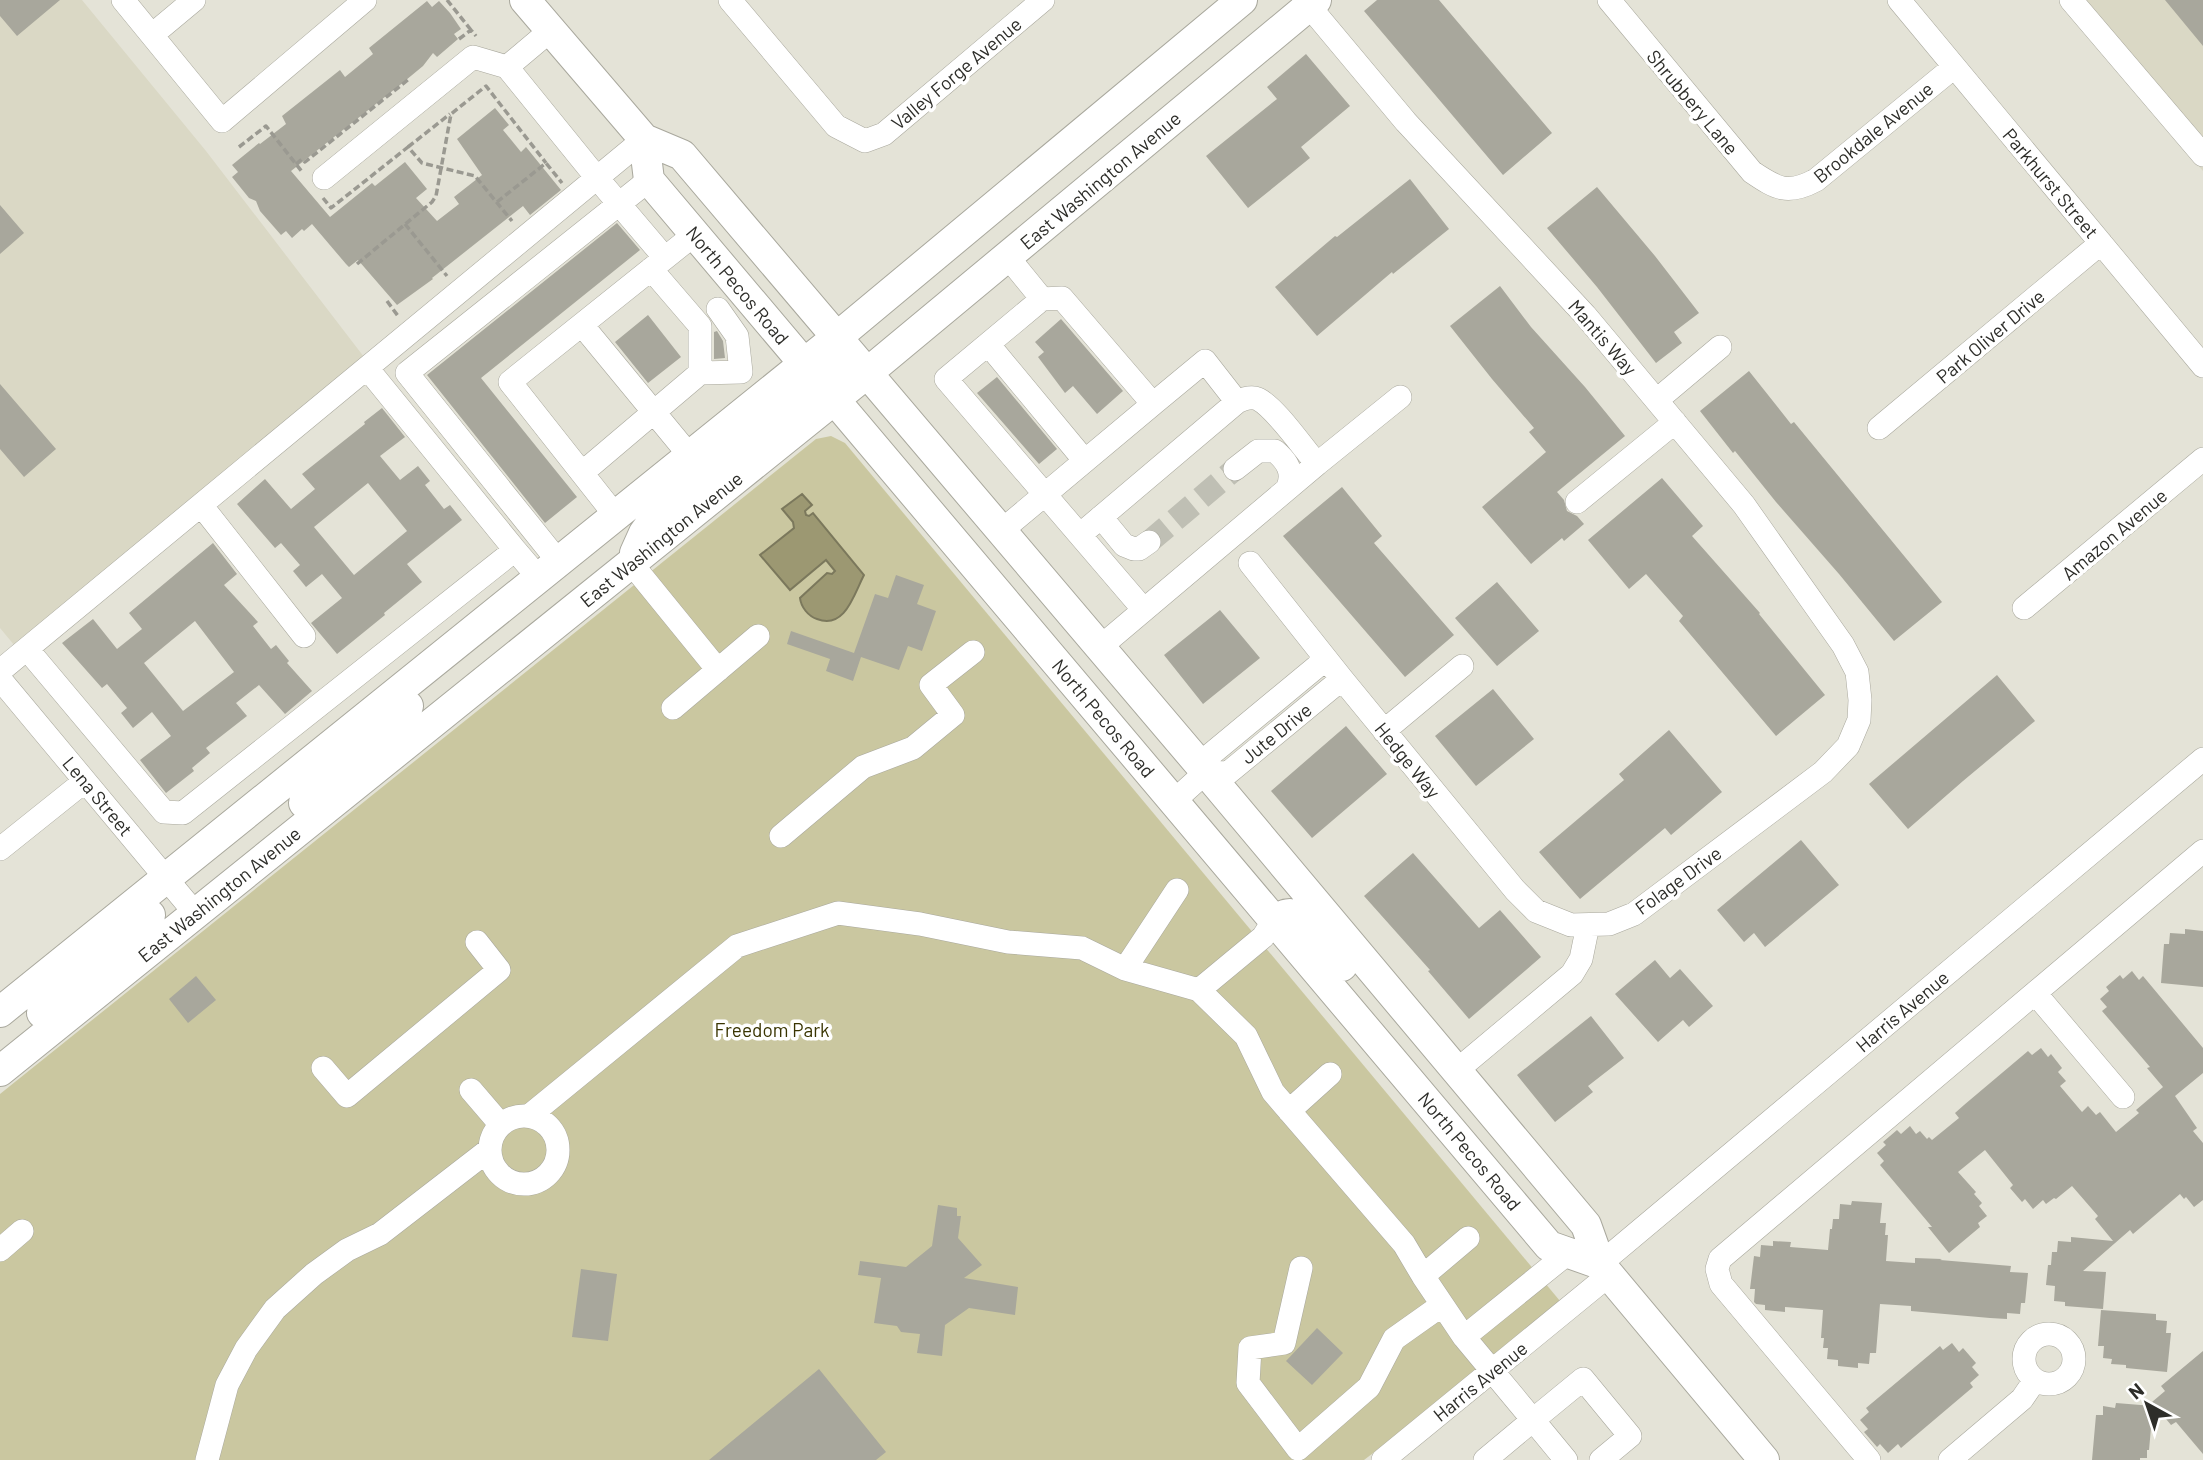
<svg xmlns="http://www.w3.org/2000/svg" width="2203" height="1460" font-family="Barlow,sans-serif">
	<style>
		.built { fill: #dad8c5 }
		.green { fill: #cac7a0 }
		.water { fill: #9c9872; stroke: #7b785c; stroke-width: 2 }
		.building { fill: #a8a79c; fill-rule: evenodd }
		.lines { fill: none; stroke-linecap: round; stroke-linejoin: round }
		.minor-tunnel { stroke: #bfbfb4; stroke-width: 23; stroke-dasharray: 23 11; stroke-linecap: butt }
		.minor-casing { stroke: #a9a89d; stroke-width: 24 }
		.major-casing { stroke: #a9a89d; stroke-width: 32 }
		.path { stroke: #9a9991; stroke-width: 3.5; stroke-dasharray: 7 3.5; stroke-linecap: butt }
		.minor { stroke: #fff; stroke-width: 23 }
		.major { stroke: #fff; stroke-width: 30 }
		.labels { text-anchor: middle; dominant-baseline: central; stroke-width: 7; stroke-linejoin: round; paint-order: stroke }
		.street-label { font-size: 19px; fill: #2d2d29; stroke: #fff }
		.park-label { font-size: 19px; fill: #393401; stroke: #fff }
	</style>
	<rect width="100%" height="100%" fill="#e4e3d7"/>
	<path class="built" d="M0,0H82L206,151L374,370L29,663L0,628Z
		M2059,0H2203V171Z"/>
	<path class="green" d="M831,436L845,443L1565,1307L1364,1460H0V1094L816,439Z"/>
	<path class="water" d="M802,494L812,505L805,511L806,515L809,516L813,513L864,575C854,594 845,630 817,619C808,616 801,607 800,598L827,573L832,574L835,571L826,560L790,590L760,555L794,528L793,522L782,509Z"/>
	<path class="building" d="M0,0H60L17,36L0,16Z
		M1377,0H1439L1552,133L1503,175L1364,11Z
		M2165,0H2203V46Z
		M427,1L432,7L439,1L450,13L461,29L454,34L458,39L437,57L433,53L423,66L400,85L291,171L330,217L372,183L375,186L405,162L427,189L416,198L437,221L459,204L454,197L482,175L457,139L495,108L509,125L503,130L521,152L526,147L561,190L530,215L523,206L432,278L433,279L397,305L358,260L349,267L346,264L312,224L304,231L302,229L292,238L286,231L281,235L260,211L256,201L249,198L232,177L238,172L232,165L259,143L260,144L286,124L282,116L340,70L345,77L373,54L369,48Z
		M1306,54L1350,106L1301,147L1310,158L1248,208L1206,156L1277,99L1267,87Z
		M1410,179L1449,229L1393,274L1392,272L1317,336L1275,287L1335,236L1337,237Z
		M1597,187L1655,256L1699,313L1674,332L1682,343L1656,363L1597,287L1547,228Z
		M0,205L24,233L0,254Z
		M617,223L640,250L481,378L577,497L545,523L427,375Z
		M1500,286L1531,327L1585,387L1625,436L1557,492L1564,500L1567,511L1577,516L1584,524L1564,541L1562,538L1531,564L1482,507L1546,452L1529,432L1534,428L1492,379L1450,326Z
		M648,315L681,357L648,383L615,342Z
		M1061,319L1123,391L1097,414L1073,386L1065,393L1038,357L1044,352L1035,342Z
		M717,331L723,341L725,358L714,359V332Z
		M1749,371L1791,424L1794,422L1942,602L1894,641L1839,574L1776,502L1735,451L1733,453L1700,411Z
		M997,377L1057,449L1039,464L977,393Z
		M0,384L56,449L24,477L0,449Z
		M382,408L405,437L380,456L400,480L418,466L430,481L425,485L444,509L450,505L462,520L407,564L422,582L384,613L385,615L337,654L311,623L342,598L322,574L306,587L293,571L300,565L281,543L275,548L237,504L265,479L291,509L315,489L302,474L365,424L364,422ZM368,483L407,531L354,575L314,527Z
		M1662,478L1703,526L1692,536L1760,613L1759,614L1825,695L1776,736L1679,621L1683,616L1646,574L1629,589L1588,540Z
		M1342,487L1382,536L1374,543L1454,635L1405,677L1283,536Z
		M213,543L237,574L224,585L258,622L253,626L271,649L276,645L289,661L287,663L312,691L285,714L259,685L236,703L247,716L206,748L210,753L192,768L194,771L166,793L140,760L171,736L152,712L133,728L121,713L127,708L107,684L102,688L62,643L93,619L117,649L142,629L129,613ZM195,621L234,672L183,711L144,663Z
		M896,575L924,585L917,604L936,611L922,651L908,646L899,670L861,657L853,681L826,671L830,659L787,644L791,631L854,653L875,594L888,598Z
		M1497,582L1539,631L1497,666L1455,618Z
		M1220,610L1260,658L1203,704L1164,655Z
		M1997,675L2035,721L1963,781L1908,829L1869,784Z
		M1493,689L1534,739L1476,786L1435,736Z
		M1346,726L1387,774L1312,838L1271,791Z
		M1669,730L1722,792L1671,835L1665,828L1580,899L1539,852L1624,780L1619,774Z
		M1801,840L1839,885L1765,947L1754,933L1744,942L1717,910Z
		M1413,853L1479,928L1500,910L1541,957L1469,1019L1428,971L1430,970L1364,896Z
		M2185,929L2203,931V987L2161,983L2164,944H2169L2170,933L2185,934Z
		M1655,960L1670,978L1680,969L1713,1006L1689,1027L1683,1020L1658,1042L1615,994Z
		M2132,971L2139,980L2143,976L2203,1048V1073L2175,1096L2197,1128L2193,1131L2203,1143V1200L2194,1207L2186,1197L2184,1199L2180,1194L2133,1234L2130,1230L2083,1271L2106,1272L2103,1309L2065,1306V1302L2054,1301L2055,1286L2046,1285L2048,1265H2051L2052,1252H2057L2058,1241L2071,1242V1237L2113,1241L2095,1219L2098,1216L2072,1186L2056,1199L2054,1198L2046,1204L2043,1200L2033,1209L2025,1199L2022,1202L2010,1188L2013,1185L1985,1150L1958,1172L1976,1192L1974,1194L1982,1203L1979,1206L1987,1216L1978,1223L1980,1227L1949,1253L1928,1227H1932L1880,1165L1884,1161L1877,1153L1886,1145L1883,1142L1897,1130L1901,1134L1910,1126L1916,1134L1920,1131L1927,1139L1929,1137L1932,1140L1959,1118L1955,1113L1964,1105L2028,1051L2032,1055L2041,1048L2048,1057L2051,1054L2062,1068L2058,1072L2066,1081L2060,1086L2082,1112L2088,1106L2096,1115L2100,1112L2116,1132L2139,1113L2136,1110L2163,1087L2147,1068L2150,1067L2102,1011L2107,1007L2100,999L2109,991L2106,987L2120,975L2123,979Z
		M196,976L216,1000L188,1023L169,999Z
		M1591,1016L1624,1058L1588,1086L1593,1092L1555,1122L1517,1075Z
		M1852,1201L1882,1203L1880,1223H1886L1885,1235H1888L1886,1261L1915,1263V1258L1942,1259L1940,1260L2011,1266L2010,1272L2028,1273L2025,1303H2021L2020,1314L2007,1313V1319L1990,1318L1911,1311V1306L1880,1304L1876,1353H1870L1869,1364L1858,1363V1368L1838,1366V1360L1827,1359L1828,1348H1823L1824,1338H1821L1823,1310L1785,1307V1312L1765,1310V1305L1756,1304L1754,1302L1755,1289H1750L1754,1256L1760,1257L1761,1245L1773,1246V1241L1791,1242L1790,1247L1828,1250L1830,1229H1832L1833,1219H1839L1840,1204L1851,1205Z
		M938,1205L957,1208V1216H961L958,1238L982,1265L964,1278L1018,1287L1015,1315L969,1308L945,1325L942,1356L917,1353L920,1334L901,1332L897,1326L874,1323L881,1278L858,1275L860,1261L906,1267L932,1246Z
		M581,1269L617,1274L608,1341L572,1337Z
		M2101,1310L2156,1314V1320L2167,1321L2166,1333H2171L2167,1372L2126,1368V1365L2111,1364L2112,1359L2103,1358L2104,1346H2098Z
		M1317,1328L1343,1353L1312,1385L1286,1361Z
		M1952,1343L1959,1352L1963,1348L1976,1363L1972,1367L1979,1375L1970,1383L1973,1387L1901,1448L1898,1444L1888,1453L1880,1444L1877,1447L1864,1432L1868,1429L1860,1420L1869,1412L1866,1408L1940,1346L1943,1350Z
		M2203,1351V1454L2176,1422L2171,1425L2152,1402L2165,1391L2161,1386Z
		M819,1369L886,1452L876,1460H709Z
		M2116,1403L2153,1406L2149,1450H2147V1458H2140V1460H2092L2096,1415H2103V1406L2115,1408Z"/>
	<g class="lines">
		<path class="minor-tunnel" d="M1149,542L1235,469"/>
		<defs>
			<path id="minor" d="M123,0L222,121L365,0
				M730,0L836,126L865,141L884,134L1043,0
				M1609,0L1752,172C1777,189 1788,195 1816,180L1954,67
				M1899,0L2203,366
				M2071,0L2203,155
				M551,30L507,67L597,178L665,258
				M152,35L194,0
				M324,178L473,57L507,67
				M1007,256L1042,299L946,379L1144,610L1099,648
				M582,325L690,456
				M988,344L1085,461
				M367,368L515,550
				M700,373L741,372L737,336L718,309
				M1657,400L1720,347
				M1237,402C1243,399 1251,396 1258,399C1276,408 1303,448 1317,464L1400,397
				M1879,428L2101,243
				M1235,469L1258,451H1275C1287,461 1295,473 1287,489
				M582,473L700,373V326L651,269
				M1577,502L1675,422
				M201,505L304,636
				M615,515L510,382L695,234
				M1101,517L1124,545L1134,549H1139L1149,542
				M1000,532L1153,404L1062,298L1042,299
				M1081,534L1237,402L1205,361L1153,404
				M558,561L407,373L649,180
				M631,563L718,670
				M1250,563L1342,679L1515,890L1536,911L1571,925L1609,924L1634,914L1823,772L1848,746L1859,720L1860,700L1857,672L1843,645L1744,505L1585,315L1406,122L1304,0
				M2024,608L2203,459
				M1144,610L1317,464
				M27,649L164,812L183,813L515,550L538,577
				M0,671L644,139
				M0,679L195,913
				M673,708L758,636
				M1384,731L1462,666
				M1206,772L1228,773L1342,679
				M1174,801L1206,772L1210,755L1326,659
				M781,836L863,767L913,748L953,715L931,685L973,652
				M0,849L85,781
				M1125,969L1177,890
				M1199,990L1263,937L1274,920
				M2035,993L2123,1097
				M323,1068L347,1096L499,970L477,942
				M1456,1071L1572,974L1581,959L1588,925
				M471,1090L501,1125
				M1289,1111L1330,1074
				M529,1116L737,946L838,913L920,924L1008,942L1082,948L1125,969L1199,990L1246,1036L1273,1092L1404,1244L1423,1276
				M490 1150a34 34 0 1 1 68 0a34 34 0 1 1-68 0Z
				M0,1250L22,1231
				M1600,1264L2203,759
				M1301,1268L1284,1343L1250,1348L1248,1383L1298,1449L1369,1387L1394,1339L1442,1305
				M2024 1359a25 25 0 1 1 50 0a25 25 0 1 1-50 0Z
				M1464,1337L1423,1276L1468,1238
				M207,1460L227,1385L246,1349L275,1309L314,1274L347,1250L380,1234L490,1149
				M1383,1460L1609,1275
				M1485,1460L1533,1420L1464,1337L1568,1253
				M1566,1460L1533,1420L1583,1379L1630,1436L1601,1460
				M1869,1460L1721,1284L1717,1269L1720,1259L2203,851
				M1950,1460L2022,1399L2035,1380"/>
			<path id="major" d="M525,0L644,139L682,155L1206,772L1586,1225L1600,1264L1764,1460
				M644,139L649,180L1549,1246L1600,1264
				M635,553L644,533L668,500L832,369
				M304,803L408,706
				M1274,920C1279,917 1284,914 1290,914C1305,916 1331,954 1342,966
				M0,1012L836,338L1242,0
				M42,1013L150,915
				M0,1071L866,374L1316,0"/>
		</defs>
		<use href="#minor" class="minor-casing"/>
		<use href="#major" class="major-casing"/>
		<path class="path" d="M447,0L471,30
			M459,39L471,30L476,36
			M239,147L266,126L303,173
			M408,147L450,114
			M296,164L302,159L305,162L409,79
			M323,198L331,208L408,147L422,163L475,176L512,221
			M497,202L546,163L562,183
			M405,224L447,276
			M357,264L432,202L436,196L451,114L486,86L546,163
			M387,301L398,316"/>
		<use href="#minor" class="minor"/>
		<use href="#major" class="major"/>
	</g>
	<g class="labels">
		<g class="street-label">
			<text transform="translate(956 73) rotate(-40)">Valley Forge Avenue</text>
			<text transform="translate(1693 102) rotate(50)">Shrubbery Lane</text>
			<text transform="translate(1873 132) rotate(-39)">Brookdale Avenue</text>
			<text transform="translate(1100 180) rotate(-40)">East Washington Avenue</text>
			<text transform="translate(2051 183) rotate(50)">Parkhurst Street</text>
			<text transform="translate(738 285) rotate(50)">North Pecos Road</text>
			<text transform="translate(1990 336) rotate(-40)">Park Oliver Drive</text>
			<text transform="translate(1603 337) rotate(49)">Mantis Way</text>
			<text transform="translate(2114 534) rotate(-40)">Amazon Avenue</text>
			<text transform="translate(661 539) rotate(-39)">East Washington Avenue</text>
			<text transform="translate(1104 718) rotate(50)">North Pecos Road</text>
			<text transform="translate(1276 733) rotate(-39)">Jute Drive</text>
			<text transform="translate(1408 760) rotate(51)">Hedge Way</text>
			<text transform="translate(98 796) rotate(50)">Lena Street</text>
			<text transform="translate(1678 880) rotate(-36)">Folage Drive</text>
			<text transform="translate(219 894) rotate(-39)">East Washington Avenue</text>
			<text transform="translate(1902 1011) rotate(-40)">Harris Avenue</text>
			<text transform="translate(1470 1151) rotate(50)">North Pecos Road</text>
			<text transform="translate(1480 1381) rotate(-39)">Harris Avenue</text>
		</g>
		<g class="park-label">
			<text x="772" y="1029">Freedom Park</text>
		</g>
	</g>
	<g transform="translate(2147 1404) rotate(320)" stroke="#ffffff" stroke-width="5" paint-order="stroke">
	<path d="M0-5L12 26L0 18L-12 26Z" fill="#2d2d29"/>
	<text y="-10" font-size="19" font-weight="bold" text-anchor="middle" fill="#2d2d29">N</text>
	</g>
</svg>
